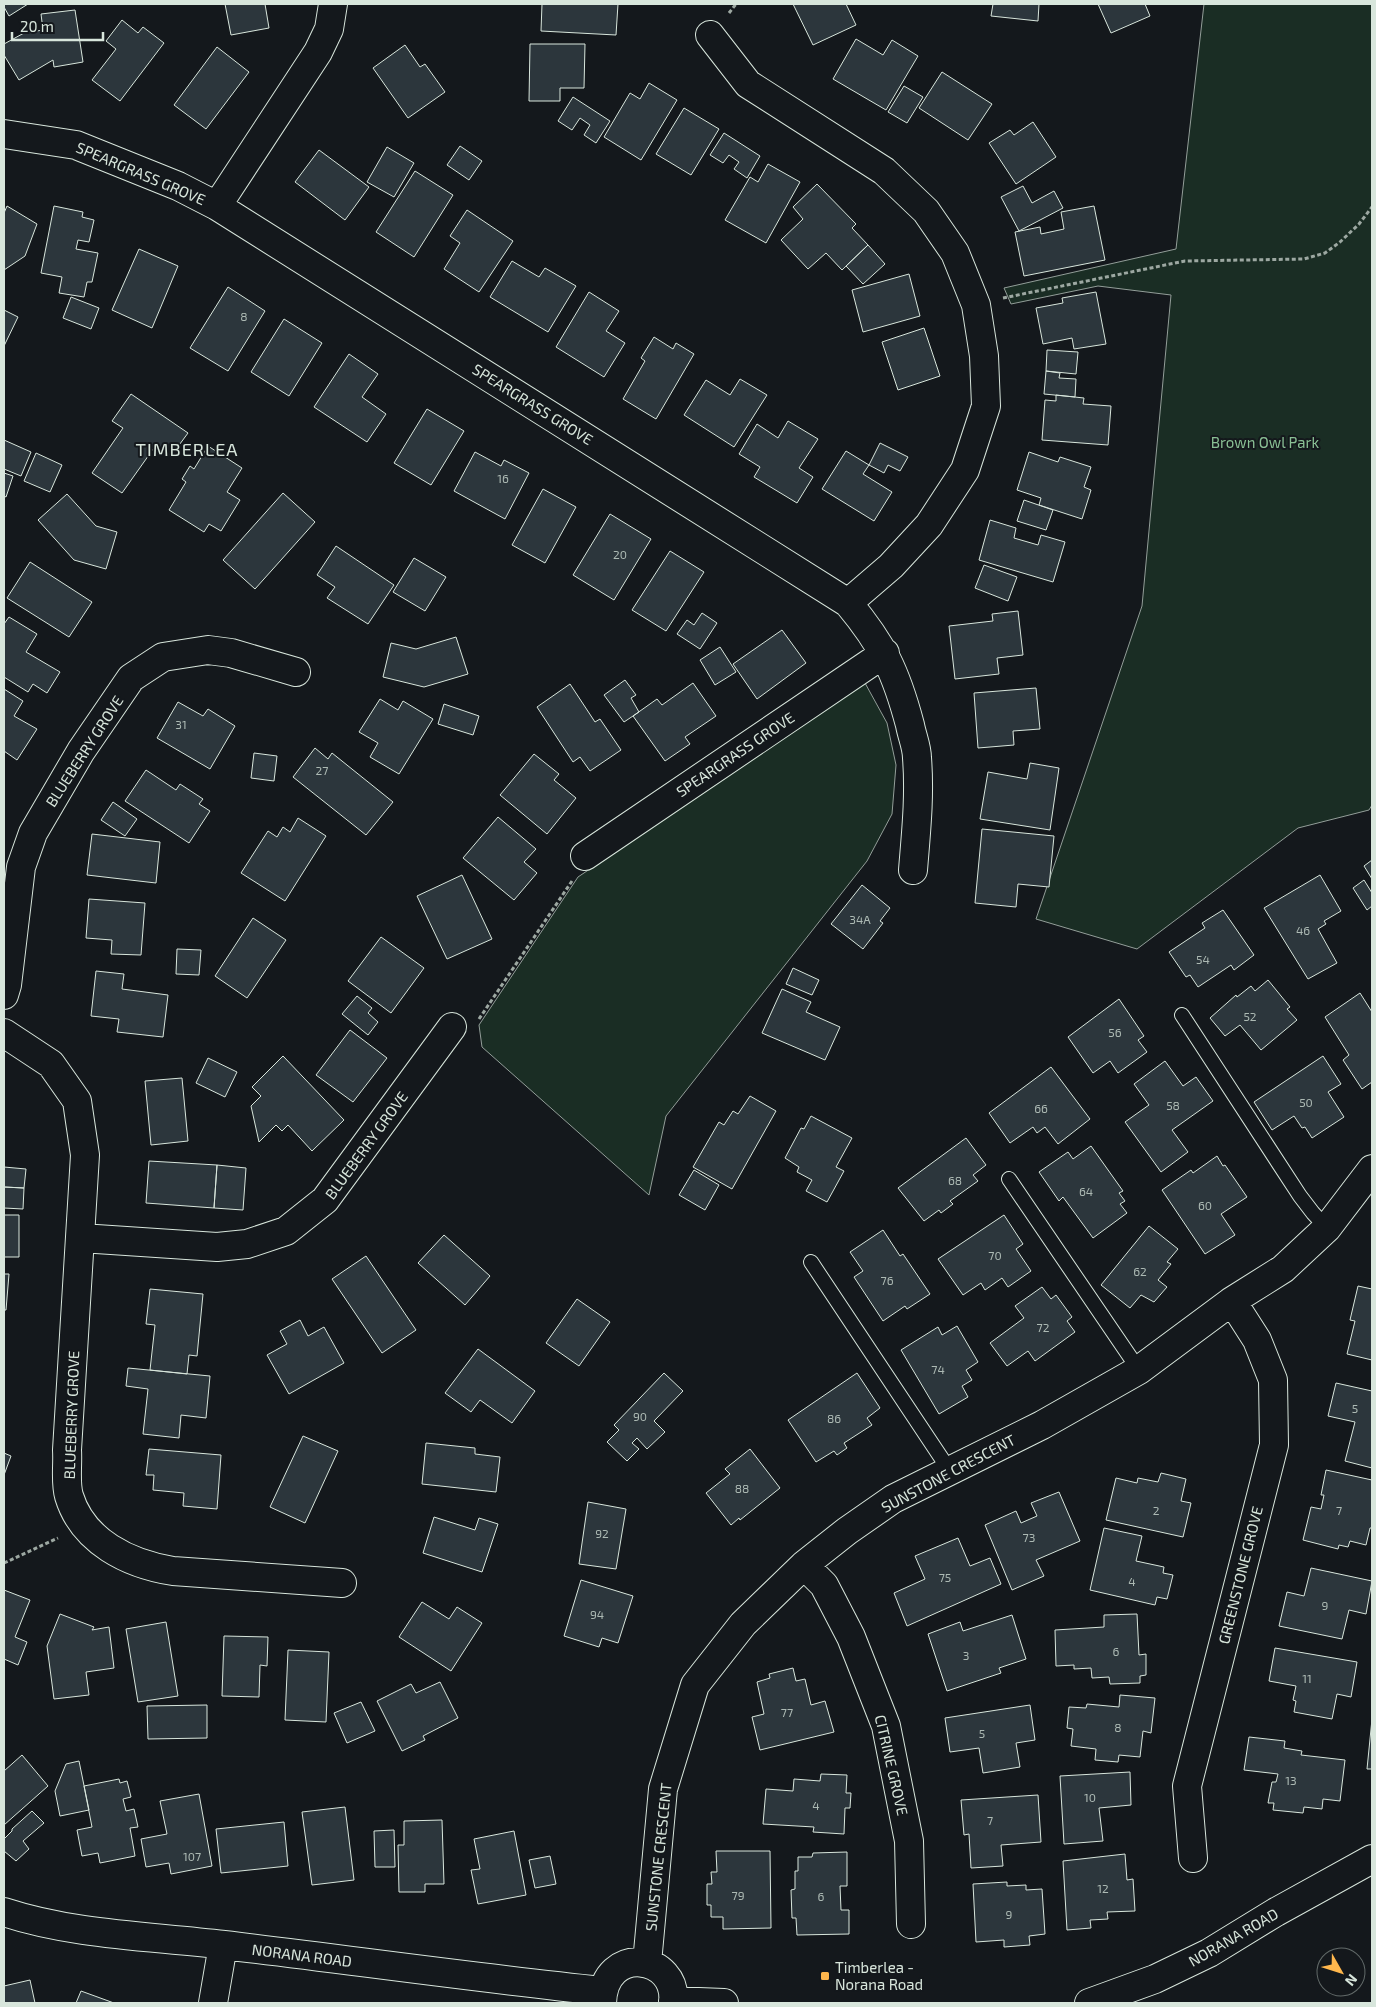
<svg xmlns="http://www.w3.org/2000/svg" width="1376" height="2007" font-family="'Exo 2',sans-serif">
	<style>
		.green { fill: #1a2d24; stroke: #939e99 }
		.building { fill: #2c363c; stroke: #d8e6dc }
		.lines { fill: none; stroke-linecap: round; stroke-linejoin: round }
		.service-casing { stroke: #d8e6dc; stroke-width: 16 }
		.minor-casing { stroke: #d8e6dc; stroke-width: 30 }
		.path { stroke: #9da8a2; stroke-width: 3; stroke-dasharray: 4 2.5; stroke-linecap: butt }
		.service { stroke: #14181c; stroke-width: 14 }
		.minor { stroke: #14181c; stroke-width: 28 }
		.poi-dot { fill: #ffb74d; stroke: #14181c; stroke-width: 2 }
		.labels { text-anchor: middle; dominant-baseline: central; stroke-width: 4; stroke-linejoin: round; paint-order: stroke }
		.number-label { font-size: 12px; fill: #adbab4 }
		.street-label { font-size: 15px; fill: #d8e6dc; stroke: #14181c }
		.park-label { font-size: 15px; fill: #8ac095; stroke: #14181c }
		.poi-label { font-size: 15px; fill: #d8e6dc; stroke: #14181c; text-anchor: start }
		.quarter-label { font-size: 18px; letter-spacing: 1px; fill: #d8e6dc; stroke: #14181c }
	</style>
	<rect width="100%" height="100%" fill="#14181c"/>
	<path class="green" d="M1204,4H1372V805L1369,810L1298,828L1137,949L1036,919L1142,606L1171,295L1098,286L1011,304L1004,288L1176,249Z
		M865,683L887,723L896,765L892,814L867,861L666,1116L649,1195L482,1047L479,1025L578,877Z"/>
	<path class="building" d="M4,4H28L9,16L4,7Z
		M225,4H265L269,28L231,35Z
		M542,4H618L616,35L541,31Z
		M793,4H846L856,25L813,45Z
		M993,4H1039L1038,21L991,16Z
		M1098,4H1145L1150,16L1111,33Z
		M75,10L83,62L54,67L53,60L19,80L4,55V44L24,33L43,30L41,14Z
		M122,20L138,33L143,27L164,43L120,101L92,80L116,49L106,41Z
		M856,39L883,55L892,40L918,56L886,110L833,79Z
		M530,44H585L584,88H560V101H529Z
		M405,45L420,67L425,64L445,92L408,118L373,68Z
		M217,47L249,72L206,129L174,105Z
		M942,72L992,104L968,140L919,108Z
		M649,83L677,100L641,160L604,137L630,93L640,99Z
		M904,86L923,97L907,123L888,112Z
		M573,97L610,121L596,143L584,135L590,125L580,118L572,130L558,121Z
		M684,108L719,129L691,175L656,154Z
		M1033,122L1056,157L1016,184L989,143L1010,130L1014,135Z
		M724,133L760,156L747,178L734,169L739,162L729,155L723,163L710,155Z
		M460,146L482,161L469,180L447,165Z
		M387,147L414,163L394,197L367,182Z
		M319,150L369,187L345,220L295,182Z
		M768,164L800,182L766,243L725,220L750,177L758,182Z
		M415,171L453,195L414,257L376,232Z
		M817,184L856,224L852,228L868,245L842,270L826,253L808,269L781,240L803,219L793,207Z
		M1023,186L1032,203L1054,191L1063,208L1019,231L1001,197Z
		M7,206L37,224L25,256L4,270V213Z
		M54,206L83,212L82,217L94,220L89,242L78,240L76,249L98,253L92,282H87L84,297L59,293L62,277L41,273Z
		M1094,206L1105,260L1024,276L1015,232L1040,227L1041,234L1064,229L1061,212Z
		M467,210L513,241L479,292L444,269L460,243L450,236Z
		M868,245L885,264L863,284L846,266Z
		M139,249L178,266L152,328L112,310Z
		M512,261L539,277L545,268L576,286L548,332L490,297Z
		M909,274L920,316L863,332L852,290Z
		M228,287L265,311L228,371L190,348Z
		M589,292L619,311L606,331L625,343L604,377L556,347Z
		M1096,292L1106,344L1074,349L1072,338L1043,344L1036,308L1063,303L1062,298Z
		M71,297L99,308L91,329L63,318Z
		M4,310L18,317L4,346Z
		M284,319L322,343L289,396L251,372Z
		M924,328L940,376L898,390L882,342Z
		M654,337L673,349L676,343L694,354L656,419L623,399L645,361L641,358Z
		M1047,350L1078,352L1076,374L1046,371Z
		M349,354L378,374L362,397L386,414L367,442L314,407Z
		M1046,371L1060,373L1059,378L1076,379L1075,397L1044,394Z
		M740,379L767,395L734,447L684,415L706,380L730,395Z
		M131,394L188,433L171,456L156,445L122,493L92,473L123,428L112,421Z
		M1056,395L1084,398L1083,404L1111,406L1108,445L1042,440L1045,400L1056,401Z
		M427,409L464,431L431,485L394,463Z
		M788,421L818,439L799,468L813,477L797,503L754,477L760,467L739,454L757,424L778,438Z
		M4,440L31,452L21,476L4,469Z
		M880,443L908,457L900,471L888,465L884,473L869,465Z
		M208,446L242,468L227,492L240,500L221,531L209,524L204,532L169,510L186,482L182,479L190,466L194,469Z
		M846,451L869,465L863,474L892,492L874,521L822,489Z
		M475,452L501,466L504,460L529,473L505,519L454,491Z
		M1029,452L1058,462L1060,457L1091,467L1084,487L1091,490L1082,519L1039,505L1041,498L1017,490Z
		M36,453L62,465L50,492L24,481Z
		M4,473L13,476L6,497L4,496Z
		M543,489L576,507L545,563L512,545Z
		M283,493L315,522L255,589L223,560Z
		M67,494L96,526L117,532L106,569L74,560L38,520Z
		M1024,500L1053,510L1046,530L1017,521Z
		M610,514L651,539L614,600L573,575Z
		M990,520L1016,528L1014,538L1038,545L1041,535L1065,542L1053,582L979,560Z
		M336,546L394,585L368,624L327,598L335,587L317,575Z
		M670,551L704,572L666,631L632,610Z
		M414,558L446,577L425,611L393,592Z
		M30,562L92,602L69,637L7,598Z
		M984,565L1017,577L1008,601L975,588Z
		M1018,611L1023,655L997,658L999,674L955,679L949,626L993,621L992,614Z
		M702,613L717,623L700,649L677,634L687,620L694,625Z
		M9,617L37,634L26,652L60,672L47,693L33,684L28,692L4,677V624Z
		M782,630L806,663L757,699L733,664Z
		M456,637L468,674L424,687L383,677L391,643L416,649Z
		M720,647L736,672L715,685L700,660Z
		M625,680L636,695L631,698L639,712L624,722L604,695Z
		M693,683L716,716L685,737L690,744L665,761L633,716L657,699L662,705Z
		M570,684L595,722L600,719L621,750L590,771L580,757L573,762L537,707Z
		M1036,688L1040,729L1013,731L1014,745L978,748L974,693Z
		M4,689L23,701L14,716L37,729L17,760L4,751Z
		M380,699L398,710L403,701L433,719L399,774L370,757L378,743L359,732Z
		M178,702L203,716L208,709L235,726L210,769L157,738Z
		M444,704L479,716L473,735L438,724Z
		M315,748L328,759L332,753L393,802L366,835L293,777Z
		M254,753L277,756L274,781L251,778Z
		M534,754L559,774L554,780L576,798L547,834L500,795Z
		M1030,763L1059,768L1050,830L980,819L988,772L1027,779Z
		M146,770L176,790L180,784L203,799L199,804L210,811L189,843L125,801Z
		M113,802L137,819L125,836L101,820Z
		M498,817L536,849L524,862L537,873L514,900L463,858Z
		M298,818L326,836L285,901L241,873L268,831L277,837L283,827L290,832Z
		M982,829L1054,836L1049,887L1018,884L1016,907L975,903Z
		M92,834L160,842L156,883L87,875Z
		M1372,860V879L1364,866Z
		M462,875L492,939L447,959L417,896Z
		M1320,875L1341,911L1324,921L1326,924L1318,929L1337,963L1308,979L1264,908Z
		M1364,880L1372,893V906L1367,910L1353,888Z
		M862,885L890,908L880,921L883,923L863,949L831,924Z
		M89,899L145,903L141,955L111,954L112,940L86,938Z
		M1223,910L1254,955L1234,970L1231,965L1198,987L1190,975L1186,977L1169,952L1205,928L1202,923Z
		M253,918L286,940L247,998L215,976Z
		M381,937L424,968L391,1013L348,981Z
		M177,949L201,950L199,975L176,974Z
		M793,968L819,980L812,995L786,984Z
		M96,971L124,974L122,989L168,995L163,1037L117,1032L119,1019L91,1016Z
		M1268,980L1290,1007L1287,1009L1297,1020L1261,1050L1240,1025L1225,1036L1210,1018L1236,995L1237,997L1251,986L1255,991Z
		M782,989L811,1002L806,1012L840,1027L825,1060L762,1033Z
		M1360,993L1372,1012V1082L1362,1089L1343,1060L1349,1055L1325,1017Z
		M357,996L372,1008L368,1013L378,1022L368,1035L342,1014Z
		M1119,999L1144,1036L1138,1040L1147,1052L1118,1073L1110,1061L1093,1073L1068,1037Z
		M350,1030L387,1058L353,1102L316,1075Z
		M283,1056L344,1120L312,1151L288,1125L282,1131L276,1125L259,1142L251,1106L261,1096L252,1087Z
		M1323,1056L1341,1084L1328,1092L1344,1117L1312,1138L1305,1127L1302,1128L1294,1116L1272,1130L1254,1102Z
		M208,1058L237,1072L225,1097L196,1083Z
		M1165,1061L1183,1086L1196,1077L1213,1101L1172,1130L1188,1152L1161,1172L1125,1122L1149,1105L1134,1084Z
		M1051,1067L1090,1119L1058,1144L1045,1127L1037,1133L1033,1127L1010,1143L989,1113Z
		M182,1078L188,1141L151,1145L145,1081Z
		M750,1096L776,1111L732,1189L693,1167L719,1122L724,1125L733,1111L738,1114Z
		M811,1116L852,1138L836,1167L844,1171L827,1202L806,1191L812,1180L797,1172L799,1167L785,1158L801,1128L804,1129Z
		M966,1138L986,1165L973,1175L978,1181L950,1201L953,1204L941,1213L939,1210L924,1221L898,1188Z
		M1091,1146L1123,1191L1119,1193L1125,1201L1120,1204L1127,1213L1093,1238L1063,1197L1059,1201L1039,1172L1068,1152L1073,1159Z
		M1217,1156L1223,1166L1225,1165L1247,1197L1221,1214L1235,1235L1205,1254L1162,1190L1191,1170L1193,1173Z
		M149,1161L217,1165L214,1208L146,1203Z
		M217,1165L246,1168L243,1210L214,1208Z
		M4,1167L26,1169L24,1188L4,1187Z
		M694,1170L719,1185L705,1210L679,1195Z
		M4,1187L24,1188L23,1209L4,1208Z
		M4,1215H19V1257H4Z
		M1004,1215L1023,1244L1016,1249L1031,1271L1008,1287L1002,1278L985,1290L981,1283L963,1295L938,1259Z
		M1149,1226L1178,1249L1167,1262L1171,1264L1158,1280L1167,1287L1154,1302L1141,1295L1130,1308L1101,1285Z
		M883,1230L900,1256L903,1254L930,1294L907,1309L905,1306L883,1321L854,1277L863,1271L850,1252Z
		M444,1235L490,1276L465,1305L418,1263Z
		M366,1256L416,1330L382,1353L332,1279Z
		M4,1274H9L6,1310H4Z
		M1358,1286L1372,1289V1360L1347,1354L1355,1321L1350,1320Z
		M1042,1287L1051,1299L1056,1295L1072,1317L1067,1321L1075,1332L1035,1361L1028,1351L1007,1366L990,1343L1024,1318L1015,1306Z
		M150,1289L203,1294L197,1356L189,1355L187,1374L150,1370L155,1325L146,1324Z
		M577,1299L610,1322L579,1366L546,1343Z
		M300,1320L308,1336L324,1327L344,1363L289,1394L267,1355L287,1344L280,1331Z
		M957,1326L978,1362L966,1370L972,1380L962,1386L968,1397L939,1414L901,1350L938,1327L942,1335Z
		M478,1349L535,1391L512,1423L480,1400L471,1412L445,1393Z
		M128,1368L210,1376L206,1418L181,1415L179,1438L143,1434L148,1389L126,1386Z
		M664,1373L683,1391L654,1421L665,1432L647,1449L637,1438L632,1443L639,1449L627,1461L607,1442L619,1430L614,1425Z
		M857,1373L880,1408L867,1418L872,1425L844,1443L847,1448L837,1455L834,1451L816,1462L788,1420Z
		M1336,1383L1372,1391V1468L1345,1461L1355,1422L1328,1416Z
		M303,1436L338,1451L305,1523L270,1507Z
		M426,1443L475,1448V1454L500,1457L496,1492L422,1484Z
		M149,1449L221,1455L217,1509L183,1506L184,1493L153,1490L154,1475H146Z
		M750,1449L780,1488L740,1520L739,1518L731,1525L706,1493L730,1474L725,1469Z
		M4,1453L11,1456L4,1475Z
		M1326,1470L1372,1480V1528H1370L1366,1545L1350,1541L1348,1547L1339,1545L1338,1549L1303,1540L1311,1507L1321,1509L1324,1495H1321Z
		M1161,1473L1186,1479L1181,1501L1191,1503L1183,1537L1106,1520L1116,1478L1137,1483L1138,1478L1158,1482Z
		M1059,1492L1080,1541L1036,1560L1044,1576L1012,1590L985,1525L1016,1511L1021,1523L1037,1516L1031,1503Z
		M588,1502L626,1509L616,1569L579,1564Z
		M434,1517L475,1530L479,1518L498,1524L482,1572L423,1553Z
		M1104,1528L1142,1536L1136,1561L1164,1567L1163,1573L1173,1575L1167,1599L1157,1597L1155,1605L1090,1590Z
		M958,1538L970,1566L990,1558L1001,1584L907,1626L894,1593L925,1579L915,1556Z
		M1311,1568L1372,1581L1366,1614L1349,1610L1342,1639L1279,1626L1287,1592L1304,1596Z
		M581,1580L633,1596L618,1643L602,1638L599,1647L564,1636Z
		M4,1590L30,1600L15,1637L27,1642L18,1665L4,1659Z
		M422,1602L449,1619L457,1607L482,1623L451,1671L399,1637Z
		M60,1614L94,1627L92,1630L109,1627L114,1668L86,1672L89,1695L54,1699L47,1646Z
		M1137,1614L1139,1655L1146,1654V1675L1140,1676V1683L1110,1684L1109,1677L1092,1678L1091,1668L1074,1669V1665L1056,1666L1055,1630L1104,1627V1615Z
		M1012,1615L1026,1659L999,1668L1001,1673L947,1691L928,1634L960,1622L963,1631Z
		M166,1622L178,1696L138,1702L126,1629Z
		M224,1636L268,1637L267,1666L260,1665L259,1697L222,1696Z
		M1275,1648L1357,1662L1351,1697L1337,1694L1332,1719L1294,1712L1296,1701L1293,1700L1296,1686L1269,1681Z
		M288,1650L329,1652L326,1722L285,1720Z
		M793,1668L796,1681L805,1679L811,1705L825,1701L834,1732L760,1750L752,1717L764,1714L757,1682L770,1678L769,1674Z
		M440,1682L458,1718L423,1736L425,1740L402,1751L377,1701L411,1684L416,1693Z
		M1120,1695L1155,1698L1151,1733L1143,1731L1140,1757L1119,1755L1118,1762L1095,1760L1096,1749L1071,1746L1073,1729L1067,1728L1069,1707L1086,1708L1087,1704L1119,1707Z
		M361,1702L375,1731L347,1743L334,1713Z
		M207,1705V1738L148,1739L147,1706Z
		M1030,1705L1035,1740L1016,1743L1020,1767L983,1773L979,1748L950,1752L945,1718Z
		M1372,1719V1769H1367Z
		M1249,1737L1285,1741L1284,1748L1302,1751L1301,1755L1345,1760L1340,1801L1323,1799L1322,1809L1304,1807L1303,1813L1273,1810L1274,1803H1268L1272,1782H1276L1278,1774L1244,1770Z
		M22,1755L48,1786L4,1825V1771Z
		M79,1761L89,1810L60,1816L55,1791L66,1764Z
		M1130,1772L1131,1805L1099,1808L1103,1841L1064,1844L1060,1776Z
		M821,1774L847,1775L846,1793H851L850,1808H845L844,1834L813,1832L814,1827L763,1824L766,1789L793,1791L794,1779L820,1781Z
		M119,1779L120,1783L127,1781L131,1797L123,1799L126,1811L134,1809L138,1827L130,1828L135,1856L100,1863L98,1853L82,1856L77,1830L92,1827L84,1786Z
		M199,1794L212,1866L171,1874L169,1863L146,1867L141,1839L167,1834L160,1801Z
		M1038,1795L1041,1842L1001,1845L1003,1866L971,1868L969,1834L964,1835L961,1800Z
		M345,1807L354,1880L312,1885L302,1812Z
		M32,1811L44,1823L23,1841L29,1849L16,1861L4,1851V1839L12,1831V1829Z
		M442,1820L444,1884H425V1892H399L398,1845H404V1821Z
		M284,1822L288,1866L221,1873L216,1829Z
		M394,1830L395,1867H375L374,1831Z
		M514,1831L526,1895L478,1904L471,1870L480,1869L474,1839Z
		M716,1851H770L771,1928L723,1929V1917H711V1905H707V1884H712L711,1872H717Z
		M847,1852V1886H840L841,1910H849V1934L797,1935L796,1918H792L791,1890L795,1889V1871H798V1857H812L813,1853Z
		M1125,1854L1127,1880L1133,1879L1135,1911L1107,1912L1108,1919L1090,1920L1091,1928L1067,1930L1063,1861Z
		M550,1856L556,1884L535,1888L529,1860Z
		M1007,1882V1886L1026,1885V1890L1042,1889L1045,1934L1029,1936L1030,1945L1004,1947V1940L976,1942L973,1884Z
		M30,1980L35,2003H4V1986Z
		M81,1991L114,2003H76Z"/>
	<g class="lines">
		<defs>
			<path id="service" d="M1182,1015L1300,1196L1313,1213L1327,1228
				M1009,1179L1139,1370
				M811,1262L950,1471"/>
			<path id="minor" d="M710,35L748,84L884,171L926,211L955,253L976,305L984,356L986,406L965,470L929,525L891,566L848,603
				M4,134L76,145L178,186L217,206L848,603C883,645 896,672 910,725C912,736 917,747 917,758C920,796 916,833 913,870
				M217,206L318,52L329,29L333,4
				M585,856L885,653
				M4,995L7,985L21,867L33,833L81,751L131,678L163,657L208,650L231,653L296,672
				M4,1033L51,1064L77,1101L85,1155L67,1450C68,1465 65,1483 69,1496C83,1542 129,1564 173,1571L342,1583
				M81,1238L217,1247L247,1244L286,1231L325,1200L452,1027
				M804,1565L824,1585L851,1637L886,1726L909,1841L911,1924
				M1193,1858L1187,1786L1274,1445L1273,1380L1257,1340L1232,1301
				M4,1912C74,1935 151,1936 224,1945C350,1960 476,1978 602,1991
				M647,1963L663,1789L695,1685L743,1624L804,1565L847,1531L893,1499L1042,1425L1139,1370L1232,1301L1283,1269L1327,1228L1372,1169
				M673,2001L724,2003
				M213,2003L223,1945
				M602,2003C604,1943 679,1955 673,2003
				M1089,2003L1155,1979L1209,1953L1276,1912L1372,1859"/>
		</defs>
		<use href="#service" class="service-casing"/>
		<use href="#minor" class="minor-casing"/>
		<path class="path" d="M729,13L736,4
			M1003,298L1185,261L1304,259L1325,253L1340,242L1359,224L1372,207
			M479,1019L572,881
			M4,1563L58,1538"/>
		<use href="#service" class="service"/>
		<use href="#minor" class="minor"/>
	</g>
	<rect class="poi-dot" x="820" y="1971" width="10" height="10" rx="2.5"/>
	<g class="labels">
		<g class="number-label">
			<text x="244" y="316">8</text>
			<text x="503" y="478">16</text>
			<text x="620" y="554">20</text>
			<text x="181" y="724">31</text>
			<text x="322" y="770">27</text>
			<text x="860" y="919">34A</text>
			<text x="1303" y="930">46</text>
			<text x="1203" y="959">54</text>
			<text x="1250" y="1016">52</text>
			<text x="1115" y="1032">56</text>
			<text x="1306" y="1102">50</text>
			<text x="1173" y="1105">58</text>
			<text x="1041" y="1108">66</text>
			<text x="955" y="1180">68</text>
			<text x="1086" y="1191">64</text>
			<text x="1205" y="1205">60</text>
			<text x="995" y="1255">70</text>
			<text x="1140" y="1271">62</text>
			<text x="887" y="1280">76</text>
			<text x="1043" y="1327">72</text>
			<text x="938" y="1369">74</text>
			<text x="1355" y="1408">5</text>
			<text x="640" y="1416">90</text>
			<text x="834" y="1418">86</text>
			<text x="742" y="1488">88</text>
			<text x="1156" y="1510">2</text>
			<text x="1339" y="1510">7</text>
			<text x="602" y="1533">92</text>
			<text x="1029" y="1537">73</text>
			<text x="945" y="1577">75</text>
			<text x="1132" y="1581">4</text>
			<text x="1325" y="1605">9</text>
			<text x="597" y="1614">94</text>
			<text x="1116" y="1651">6</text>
			<text x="966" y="1655">3</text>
			<text x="1307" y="1678">11</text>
			<text x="787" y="1712">77</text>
			<text x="1118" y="1727">8</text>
			<text x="982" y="1733">5</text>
			<text x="1291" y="1780">13</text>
			<text x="1090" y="1797">10</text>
			<text x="816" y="1805">4</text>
			<text x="990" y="1820">7</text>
			<text x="192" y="1856">107</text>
			<text x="1103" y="1888">12</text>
			<text x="738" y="1895">79</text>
			<text x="821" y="1896">6</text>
			<text x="1009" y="1914">9</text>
		</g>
		<g class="street-label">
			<text transform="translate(141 173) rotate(23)">SPEARGRASS GROVE</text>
			<text transform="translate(533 404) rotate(32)">SPEARGRASS GROVE</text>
			<text transform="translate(84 751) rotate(-57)">BLUEBERRY GROVE</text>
			<text transform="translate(735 754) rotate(-34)">SPEARGRASS GROVE</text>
			<text transform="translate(366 1145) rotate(-54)">BLUEBERRY GROVE</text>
			<text transform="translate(71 1415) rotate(-88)">BLUEBERRY GROVE</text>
			<text transform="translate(948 1473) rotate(-28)">SUNSTONE CRESCENT</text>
			<text transform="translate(1240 1575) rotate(-76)">GREENSTONE GROVE</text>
			<text transform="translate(892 1765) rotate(77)">CITRINE GROVE</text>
			<text transform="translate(658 1857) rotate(-84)">SUNSTONE CRESCENT</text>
			<text transform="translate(1233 1937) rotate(-30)">NORANA ROAD</text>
			<text transform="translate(302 1955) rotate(7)">NORANA ROAD</text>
		</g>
		<g class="park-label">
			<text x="1265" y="442">Brown Owl Park</text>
		</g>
		<g class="poi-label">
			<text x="835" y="1967">Timberlea -<tspan x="835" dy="17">Norana Road</tspan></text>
		</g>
		<g class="quarter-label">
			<text x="187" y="449">TIMBERLEA</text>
		</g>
	</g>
	<rect width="1376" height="2007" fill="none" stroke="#d8e6dc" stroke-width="10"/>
	<g transform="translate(1341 1972) rotate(129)"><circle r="24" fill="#14181c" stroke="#626a69"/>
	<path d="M0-4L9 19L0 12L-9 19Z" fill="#ffb74d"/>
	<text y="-8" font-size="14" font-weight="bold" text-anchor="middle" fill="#d8e6dc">N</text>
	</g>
	<path d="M12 32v8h91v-8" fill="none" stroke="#d8e6dc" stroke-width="2.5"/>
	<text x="20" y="32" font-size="15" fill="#d8e6dc" stroke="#14181c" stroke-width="4" paint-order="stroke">20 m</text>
</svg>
